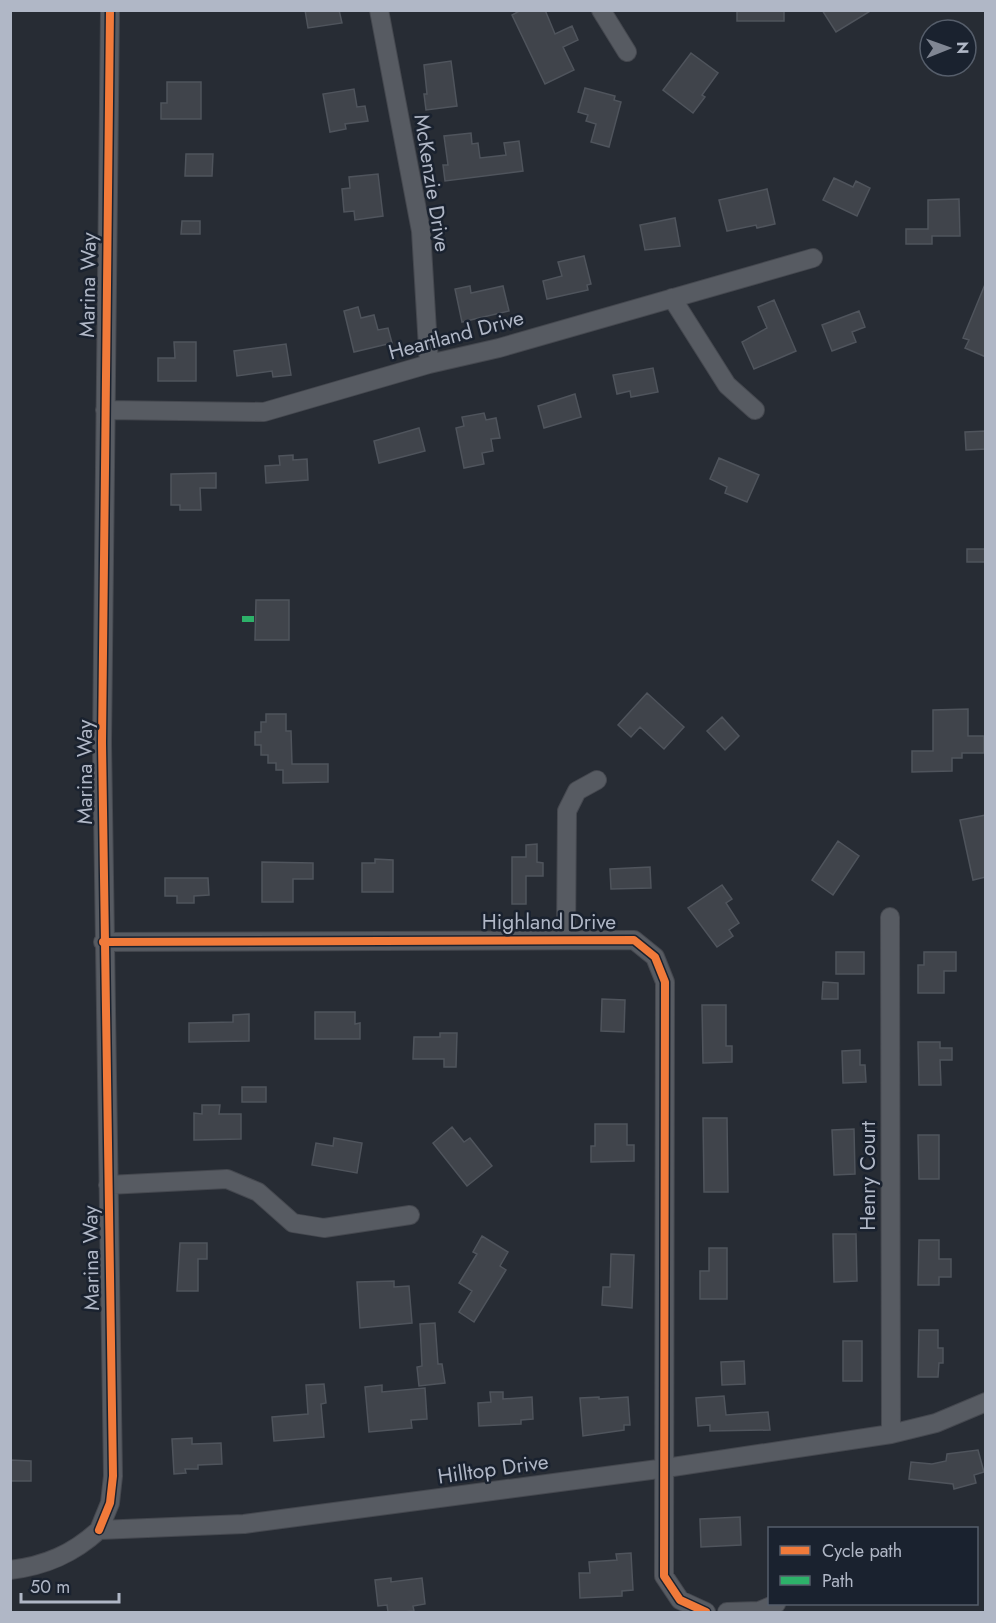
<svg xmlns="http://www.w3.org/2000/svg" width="996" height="1623" font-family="Jost,sans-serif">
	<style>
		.building { fill: #40444b; stroke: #4f545c; stroke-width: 1.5 }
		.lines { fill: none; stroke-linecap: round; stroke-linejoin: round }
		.minor-casing { stroke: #45484f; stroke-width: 20 }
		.minor { stroke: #575b62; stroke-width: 18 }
		.quiet { stroke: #2db169; stroke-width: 6; stroke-dasharray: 12 6; stroke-linecap: butt }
		.cycleway-casing { stroke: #1a222f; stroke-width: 11 }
		.cycleway { stroke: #f17a3a; stroke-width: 8 }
		.labels { text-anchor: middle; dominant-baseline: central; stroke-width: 5; stroke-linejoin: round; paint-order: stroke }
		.street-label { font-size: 21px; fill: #b0b7c6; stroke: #1a222f }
	</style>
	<rect width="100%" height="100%" fill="#272c34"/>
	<path class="building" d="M305,10H339L342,23L308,28Z
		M521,10H545L555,34L572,26L578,40L563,47L574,70L545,84L512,15Z
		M737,10H784V21H737Z
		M822,10H872L836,32Z
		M691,53L718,73L702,95L705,97L693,113L663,90Z
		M451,61L457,106L426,110L424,94H427L424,65Z
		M167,82H201V119H161V103H167Z
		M585,88L615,96L614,100L621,102L609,147L591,142L596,124L586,121L588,115L578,112Z
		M354,89L357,107L365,106L368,121L345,124L346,129L330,132L323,94Z
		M471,133L472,144L478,143L480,158L506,155L504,143L519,141L523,171L445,181L443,165H448L444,136Z
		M186,154H213L212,176H185Z
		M378,174L383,216L355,220L354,211L344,212L342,189L350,188L349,177Z
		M834,178L853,187L856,181L870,188L857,216L823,200Z
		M767,189L775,224L757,228L756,225L727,231L719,200Z
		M959,199L960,236H932V244H906V229H928V200Z
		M675,218L680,246L645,250L640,225Z
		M182,221H200V234H181Z
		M584,256L591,284L587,285L588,290L547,299L543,281L562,276L558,262Z
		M986,282V357L965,348L969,340L963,338Z
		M470,286L471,293L503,286L509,311L462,322L455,289Z
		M774,300L796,351L754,369L742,342L767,328L758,307Z
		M358,307L361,318L374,315L378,330L388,328L392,343L354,352L344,311Z
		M859,311L865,327L852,332L856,342L832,351L822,325Z
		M174,342H196V381H158V358H175Z
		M286,344L291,375L273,377L272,371L237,376L234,351Z
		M653,368L658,392L631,397L630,391L617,394L613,375Z
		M575,394L581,417L544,428L538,406Z
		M484,413L486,420L496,418L500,438L491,439L493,451L482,453L484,464L464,468L456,428L464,426L462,417Z
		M419,428L425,451L379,463L374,441Z
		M986,431V449L966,450L965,432Z
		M293,455V460L307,459L308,480L266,483L265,466L280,465L279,456Z
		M719,458L759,475L747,502L725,493L727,487L710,479Z
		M216,473V488H200L201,510H180V505H171V474Z
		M967,549H985V562H967Z
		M256,600H289V640H255Z
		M647,693L684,727L664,749L640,727L631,737L618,725Z
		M968,709V736H984V753H962V758H952V771L912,772V751H933V710Z
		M266,714H286V731H291L292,764H328V782L283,783V770H276V763H268V755H261V745H255V732H261V722H266Z
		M722,717L739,736L725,750L707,731Z
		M986,815V877L973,880L960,820Z
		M838,841L859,856L833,895L812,880Z
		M537,844V862L543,863V876H526V904H512V857H526V845Z
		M375,859L393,860V892H362V863H375Z
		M262,862L313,863V879H293V902H262Z
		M650,867L651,888L611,889L610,869Z
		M165,878H208L209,895L194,896V903H177V896H165Z
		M722,885L732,899L726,903L739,923L729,930L733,936L717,947L688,908Z
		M836,952H864V974H836Z
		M924,952H956V971H944V993H918V965H924Z
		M823,982L838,983V999H822Z
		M602,999L625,1000L624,1032L601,1031Z
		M702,1005H726V1046H732V1062L703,1063Z
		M315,1012H355V1024L360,1023V1039H315Z
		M249,1014V1041L189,1042V1023L233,1022V1015Z
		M440,1033H457L456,1067H444V1059H413L414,1037H440Z
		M918,1042H940V1048H952V1060H940L941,1085H919Z
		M860,1050V1065H865L866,1082L843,1083L842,1051Z
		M242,1087H266V1102H242Z
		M202,1105H220L219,1114H241V1139L194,1140V1113L202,1114Z
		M703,1118H727L728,1192H704Z
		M595,1124H627V1145H634V1161L591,1162V1146H595Z
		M452,1127L464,1142L470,1138L492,1166L467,1186L433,1143Z
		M854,1129L855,1174L834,1175L832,1130Z
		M918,1135H939V1179H919Z
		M334,1138L362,1143L357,1173L312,1165L316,1143L333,1146Z
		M833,1234H856L857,1281L834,1282Z
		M482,1236L508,1252L500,1266L506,1270L474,1322L459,1312L472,1291L459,1283L477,1254L473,1252Z
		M919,1240H939V1259H951V1277H939V1285H918Z
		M180,1243H207V1259H198V1291H177Z
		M709,1248H727V1299H700V1271H709Z
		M611,1254L634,1255L632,1308L602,1305L603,1287H610Z
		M394,1281V1287L409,1286L412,1323L360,1328L357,1282Z
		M435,1323L438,1364H442L445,1383L419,1386L417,1367L422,1366L420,1324Z
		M919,1330H938V1348H943V1363H939L938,1377H918Z
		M843,1341H862V1381H843Z
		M744,1361L745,1384L722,1385L721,1362Z
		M324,1384L326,1403L321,1404L324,1437L274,1441L272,1417L308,1414L306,1385Z
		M382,1385V1392L425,1388L427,1419L411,1420L412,1428L369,1432L365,1387Z
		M490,1392H503V1399L532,1397L533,1419L521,1420V1424L479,1426L478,1403L491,1402Z
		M724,1396L726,1415L768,1412L770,1430L710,1431V1425L698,1426L696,1398Z
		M599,1397V1399L628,1397L630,1425H624V1430L583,1436L580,1398Z
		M192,1438V1444L221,1443L222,1464L198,1465V1469H185L186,1473L174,1474L172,1439Z
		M978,1450L984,1472L974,1475L976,1483L954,1489L953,1484L909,1479L911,1462L932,1464L946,1461L947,1454Z
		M10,1460L31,1461V1481H10Z
		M740,1517L741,1545L701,1547L700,1519Z
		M631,1553L633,1590L622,1591V1596L580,1598L579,1573H590L589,1562L617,1560L616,1554Z
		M391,1578V1582L422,1578L425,1604L413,1606L414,1611L403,1612H388L387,1605L378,1606L375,1580Z"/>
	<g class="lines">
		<defs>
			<path id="minor" d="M379,10L421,231L429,364
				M601,10L627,52
				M672,298L727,385L755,410
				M105,410L264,412L429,364L499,348L813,258
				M890,917L891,1434
				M566,939L567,811L577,791L597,780
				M103,942L634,940L655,957L665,982L664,1576L680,1600L706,1612
				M108,1185L227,1179L258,1192L293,1223L324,1228L410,1215
				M99,1530L110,1503L113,1476L102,743L110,10
				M10,1570C45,1566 73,1554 99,1530L244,1524L666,1468L891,1434L936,1423L986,1402
				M727,1612L759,1611L776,1604"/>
		</defs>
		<use href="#minor" class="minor-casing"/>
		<use href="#minor" class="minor"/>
		<path class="quiet" d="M242,619H254"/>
		<defs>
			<path id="cycleway" d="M103,942L634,940L655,957L665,982L664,1576L680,1600L706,1612
				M99,1530L110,1503L113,1476L102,743L110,10"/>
		</defs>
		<use href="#cycleway" class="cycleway-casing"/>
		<use href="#cycleway" class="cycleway"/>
	</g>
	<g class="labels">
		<g class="street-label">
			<text transform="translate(432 183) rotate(81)">McKenzie Drive</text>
			<text transform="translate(88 285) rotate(-89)">Marina Way</text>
			<text transform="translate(456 335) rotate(-15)">Heartland Drive</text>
			<text transform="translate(85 772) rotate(-90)">Marina Way</text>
			<text x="549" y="922">Highland Drive</text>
			<text transform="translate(868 1176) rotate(-90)">Henry Court</text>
			<text transform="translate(91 1258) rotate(-91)">Marina Way</text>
			<text transform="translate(493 1469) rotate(-8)">Hilltop Drive</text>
		</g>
	</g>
	<rect width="996" height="1623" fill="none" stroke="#b0b7c6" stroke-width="24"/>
	<rect x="768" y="1527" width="210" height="78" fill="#1a222f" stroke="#565e6b" stroke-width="1.5"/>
	<rect x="780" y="1546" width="30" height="9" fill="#f17a3a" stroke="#565e6b" stroke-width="1.5"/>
	<text x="822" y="1557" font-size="18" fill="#b0b7c6">Cycle path</text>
	<rect x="780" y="1576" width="30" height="9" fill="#2db169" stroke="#565e6b" stroke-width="1.5"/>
	<text x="822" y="1587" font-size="18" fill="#b0b7c6">Path</text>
	<g transform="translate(948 48) rotate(89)"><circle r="28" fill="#1a222f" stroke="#565e6b" stroke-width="1.5"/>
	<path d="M0-4.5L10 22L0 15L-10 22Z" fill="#808693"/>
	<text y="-9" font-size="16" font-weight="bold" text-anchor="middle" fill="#b0b7c6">N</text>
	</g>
	<path d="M21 1593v9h98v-9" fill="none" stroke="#b0b7c6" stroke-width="3"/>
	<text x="30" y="1593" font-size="18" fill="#b0b7c6" stroke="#1a222f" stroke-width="4.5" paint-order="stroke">50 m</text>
</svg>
